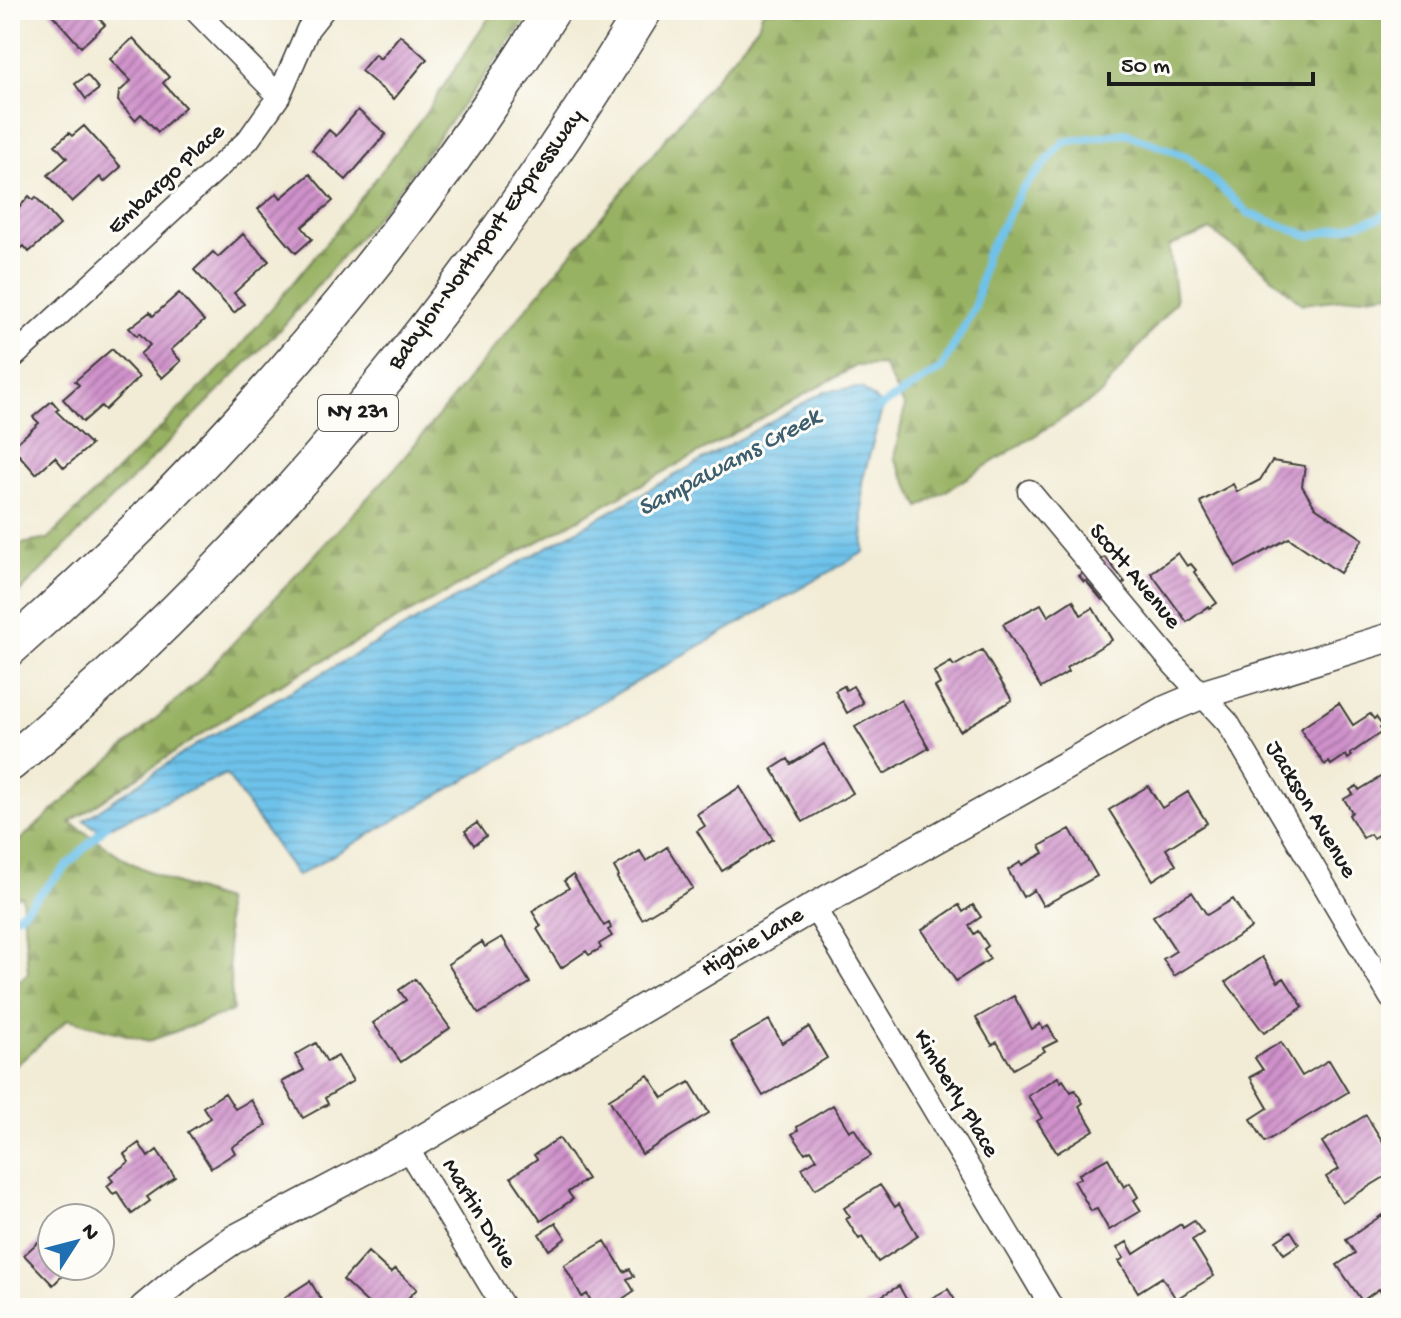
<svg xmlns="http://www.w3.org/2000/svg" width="1401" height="1318" font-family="'Gochi Hand',sans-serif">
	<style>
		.forest { fill: url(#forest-firs); stroke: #5a6740; stroke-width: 2 }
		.water { fill: url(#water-rules); stroke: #456f83; stroke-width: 2 }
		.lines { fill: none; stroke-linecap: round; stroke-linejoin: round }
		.stream { stroke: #6ec2ea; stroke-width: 8 }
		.building { fill: url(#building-hatch) }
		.minor-casing { stroke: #3c3b38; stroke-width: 25 }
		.tertiary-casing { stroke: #3c3b38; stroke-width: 31 }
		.primary-casing { stroke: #3c3b38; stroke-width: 39 }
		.minor { stroke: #fff; stroke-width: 22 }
		.tertiary { stroke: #fff; stroke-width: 28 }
		.primary { stroke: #fff; stroke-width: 36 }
		.labels { text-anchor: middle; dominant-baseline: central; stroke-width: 6; stroke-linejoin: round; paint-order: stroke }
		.shield { fill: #fdfcf7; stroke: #605f5e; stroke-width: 2 }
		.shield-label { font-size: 22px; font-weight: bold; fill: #1c1c1c }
		.street-label { font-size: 24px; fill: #1c1c1c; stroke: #fdfcf7 }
		.water-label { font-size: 26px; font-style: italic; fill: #3d5e6e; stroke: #fdfcf7 }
	</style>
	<defs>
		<pattern id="forest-firs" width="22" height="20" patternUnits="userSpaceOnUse" patternTransform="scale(2)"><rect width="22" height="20" fill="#98b263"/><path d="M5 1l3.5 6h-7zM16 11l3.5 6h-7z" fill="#829855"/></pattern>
		<pattern id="water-rules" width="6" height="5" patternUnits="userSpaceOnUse" patternTransform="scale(2)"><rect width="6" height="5" fill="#6ec2ea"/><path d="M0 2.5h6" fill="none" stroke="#5fa6c8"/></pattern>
		<pattern id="building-hatch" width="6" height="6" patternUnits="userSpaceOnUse" patternTransform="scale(2)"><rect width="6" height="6" fill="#cf91ca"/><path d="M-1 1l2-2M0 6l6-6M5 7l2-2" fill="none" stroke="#a776a3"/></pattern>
	</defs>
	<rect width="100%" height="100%" fill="#fdfcf7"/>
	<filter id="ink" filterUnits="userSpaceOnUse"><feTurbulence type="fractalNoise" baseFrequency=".0125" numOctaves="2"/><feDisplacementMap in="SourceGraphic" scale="16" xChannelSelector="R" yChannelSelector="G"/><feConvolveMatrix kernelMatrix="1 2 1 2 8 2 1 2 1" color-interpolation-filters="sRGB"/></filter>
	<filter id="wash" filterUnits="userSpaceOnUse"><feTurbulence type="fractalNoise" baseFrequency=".006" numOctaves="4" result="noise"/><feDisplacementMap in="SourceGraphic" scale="32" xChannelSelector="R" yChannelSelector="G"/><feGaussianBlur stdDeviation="1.8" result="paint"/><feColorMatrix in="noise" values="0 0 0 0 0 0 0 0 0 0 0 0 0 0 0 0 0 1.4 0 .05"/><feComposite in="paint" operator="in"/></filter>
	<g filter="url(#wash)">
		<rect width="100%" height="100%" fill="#f2ecd6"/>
		<path class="forest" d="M494,10H534L396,193L285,324L10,602V546L48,539L227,362L330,238L423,117Z
			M763,10H1391V293L1302,304L1264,270L1210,230L1169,246L1176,301L1100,395L920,507L894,458L905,407L883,365L856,366L257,697L70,822L129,862L169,881L224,900L233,1011L149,1041L68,1019L10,1071V989L28,973L22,896L10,897V849L197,682L397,466L758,26Z"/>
		<path class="water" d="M861,388L883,406L862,482L864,552L297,876L226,774L100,831L84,820L200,742L825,391Z"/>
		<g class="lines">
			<path class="stream" d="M875,410L941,369L975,307L986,255L1021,191L1064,142L1125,133L1188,157L1248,213L1310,236L1379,218L1391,209
				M10,918L20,914L107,825"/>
		</g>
		<g id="blocks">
			<path class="building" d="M48,10H99L95,14L105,25L81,47Z
				M400,35L427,59L394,99L361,71L375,54L380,59Z
				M133,38L169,77L163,83L185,107L158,132L141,114L135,120L118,101L119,92L131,81L110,59Z
				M87,75L99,89L86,99L75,84Z
				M358,110L386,134L346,180L312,150L329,130L336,136Z
				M84,126L121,167L104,182L100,177L72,202L48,175L67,158L55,145L69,133L72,136Z
				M310,174L333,201L302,227L312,239L296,253L258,209L277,193L281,198Z
				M29,196L33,200L36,197L60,225L29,252L24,246L10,258V211L16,206L18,209Z
				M243,234L269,261L234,293L244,304L234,313L194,270L213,252L218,257Z
				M179,293L204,321L171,350L181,361L162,378L140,354L150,345L139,333L137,336L129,328L150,312L153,316Z
				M112,349L139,377L105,410L101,406L83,422L63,399L79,385L75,381Z
				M52,401L59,409L56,411L91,445L64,468L55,457L36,474L12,447L39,423L33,417Z
				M1272,461L1305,466L1302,486L1315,507L1363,539L1340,573L1289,538L1236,567L1200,502L1233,484L1237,492L1260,480Z
				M1178,553L1187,566L1191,564L1196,570L1194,572L1217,603L1210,608L1209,606L1187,622L1151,573Z
				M1105,557L1125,582L1102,600L1086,581L1084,582L1079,576Z
				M1073,600L1081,615L1093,608L1112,640L1066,668L1068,672L1041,688L1003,624L1041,604L1048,616Z
				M982,650L1012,700L960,731L935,687L940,684L934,672L951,662L954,666Z
				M844,686L846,690L853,686L863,703L847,713L835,691Z
				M901,700L929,748L884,774L855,727Z
				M1339,703L1353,725L1370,714L1374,719L1376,717L1383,727L1380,728L1382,732L1350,754L1352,756L1348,759L1346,755L1331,765L1329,762L1325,765L1300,729Z
				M824,744L853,793L803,822L772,769L788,759L791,764Z
				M1382,776L1387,783L1391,781V842L1387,844L1378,835L1373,838L1370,834L1363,838L1349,815L1352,812L1344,799L1353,794L1350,790L1357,786L1359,790Z
				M1148,786L1162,808L1188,792L1207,823L1166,849L1176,865L1153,880L1109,810Z
				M740,787L773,839L722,871L697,831L705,826L697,814Z
				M477,823L486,836L474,845L465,831Z
				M1070,829L1097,876L1043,906L1034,890L1023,897L1008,870L1021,862L1022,865L1044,853L1040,846Z
				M667,847L693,888L642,919L617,878L619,876L614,867L640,851L646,861Z
				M573,875L604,926L609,923L611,928L608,930L612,936L599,944L601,948L589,955L586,951L561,968L537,929L541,926L532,911L569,888L564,881Z
				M1192,892L1207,915L1233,899L1251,928L1174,976L1163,959L1176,951L1153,916Z
				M959,905L963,912L973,905L981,917L969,925L974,934L978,931L988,946L984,949L990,959L956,981L922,930Z
				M502,937L530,983L479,1014L448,964L482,942L485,947Z
				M1262,957L1278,982L1284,978L1303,1007L1264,1033L1226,982Z
				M415,979L450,1028L401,1062L373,1023L406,1000L399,990Z
				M1014,996L1032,1029L1040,1024L1043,1029L1048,1026L1057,1041L1043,1048L1045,1051L1013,1069L997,1042L992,1045L976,1018Z
				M769,1020L782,1043L809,1027L827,1058L763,1096L731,1042Z
				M1281,1042L1302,1076L1329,1060L1348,1092L1265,1142L1251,1119L1268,1108L1250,1077L1263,1070L1255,1058Z
				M316,1043L327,1062L338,1056L353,1081L325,1098L328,1104L303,1118L282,1082L304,1070L295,1055Z
				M648,1075L663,1098L690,1082L709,1113L642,1154L609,1099Z
				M1058,1077L1061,1082L1063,1080L1071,1092L1075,1090L1083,1103L1079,1106L1094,1130L1057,1153L1037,1121L1042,1118L1028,1096Z
				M225,1093L235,1109L251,1100L267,1125L232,1147L235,1153L211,1168L188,1132L210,1118L203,1107Z
				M833,1105L849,1131L854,1128L871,1156L815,1189L802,1168L817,1159L811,1150L805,1153L792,1134L798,1130L797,1127Z
				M1366,1115L1391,1155V1173L1342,1203L1326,1177L1339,1169L1322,1142Z
				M559,1138L587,1179L568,1192L573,1199L541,1221L511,1177L537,1159L534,1155Z
				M139,1143L148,1157L157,1150L175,1177L147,1197L150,1201L132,1214L117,1192L113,1194L107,1186L113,1181L109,1176L129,1162L124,1154Z
				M1108,1158L1124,1187L1130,1183L1138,1197L1134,1200L1141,1211L1109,1230L1097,1209L1091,1211L1074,1181L1081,1178L1079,1174Z
				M880,1185L895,1207L899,1204L918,1236L878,1262L862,1237L859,1239L846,1219L850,1217L844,1208Z
				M1382,1215L1391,1227V1289L1383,1295L1379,1289L1362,1301L1337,1265L1355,1253L1346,1240Z
				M1194,1221L1203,1233L1192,1240L1214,1276L1176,1299L1162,1277L1138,1292L1119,1261L1124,1258L1117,1248L1127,1242L1134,1254L1181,1224L1183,1228Z
				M556,1223L566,1238L549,1250L539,1234Z
				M52,1229V1266H72L53,1285L24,1255Z
				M1291,1231L1299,1244L1284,1254L1276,1241Z
				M605,1241L624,1272L630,1269L634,1276L627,1279L634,1291L609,1308H595L587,1294L582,1297L564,1265Z
				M368,1252L391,1273L395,1269L417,1289L409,1297L421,1308H373L343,1280Z
				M310,1281L326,1308H279L288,1302L285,1297Z
				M899,1286L911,1308H861Z
				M948,1289L960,1308H914Z"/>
		</g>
	</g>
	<g filter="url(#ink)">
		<use href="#blocks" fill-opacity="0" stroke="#3c3b38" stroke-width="2"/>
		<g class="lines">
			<defs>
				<path id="minor" d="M195,10L279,96
					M10,360L248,140L279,96L308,29L323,10
					M1029,491L1174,665L1228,723L1391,998
					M814,907L1052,1308
					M407,1148L504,1308"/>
				<path id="tertiary" d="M144,1308L192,1268L233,1240L407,1148L814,907L1163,711L1201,695L1391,637"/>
				<path id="primary" d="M10,648C219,463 405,247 552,10
					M10,763C263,551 473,292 644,10"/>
			</defs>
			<use href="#minor" class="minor-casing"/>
			<use href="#tertiary" class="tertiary-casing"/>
			<use href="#primary" class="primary-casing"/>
			<use href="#minor" class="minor"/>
			<use href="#tertiary" class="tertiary"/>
			<use href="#primary" class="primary"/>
		</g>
	</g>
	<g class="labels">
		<rect class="shield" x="318" y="395" width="80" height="36" rx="6"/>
		<g class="shield-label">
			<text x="358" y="413">NY 231</text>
		</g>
		<g class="street-label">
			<text transform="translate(167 180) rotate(-43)">Embargo Place</text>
			<text transform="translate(487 240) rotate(-54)">Babylon-Northport Expressway</text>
			<text transform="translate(1134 577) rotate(50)">Scott Avenue</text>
			<text transform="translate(1310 810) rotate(59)">Jackson Avenue</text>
			<text transform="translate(753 943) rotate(-31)">Higbie Lane</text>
			<text transform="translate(955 1094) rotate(59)">Kimberly Place</text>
			<text transform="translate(478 1214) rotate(59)">Martin Drive</text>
		</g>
		<g class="water-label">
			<text transform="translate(730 464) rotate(-28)">Sampawams Creek</text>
		</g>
	</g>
	<rect width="1401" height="1318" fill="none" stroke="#fdfcf7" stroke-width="40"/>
	<g transform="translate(76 1242) rotate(54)"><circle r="38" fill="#fdfcf7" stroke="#a3a29f" stroke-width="2"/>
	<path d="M0-6L14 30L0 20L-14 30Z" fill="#1f6fb2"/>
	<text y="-12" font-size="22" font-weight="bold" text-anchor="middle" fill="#1c1c1c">N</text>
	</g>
	<path d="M1109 72v12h204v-12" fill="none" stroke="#1c1c1c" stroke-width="4"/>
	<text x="1121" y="72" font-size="24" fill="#1c1c1c" stroke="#fdfcf7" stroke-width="6" paint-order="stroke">50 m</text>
</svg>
